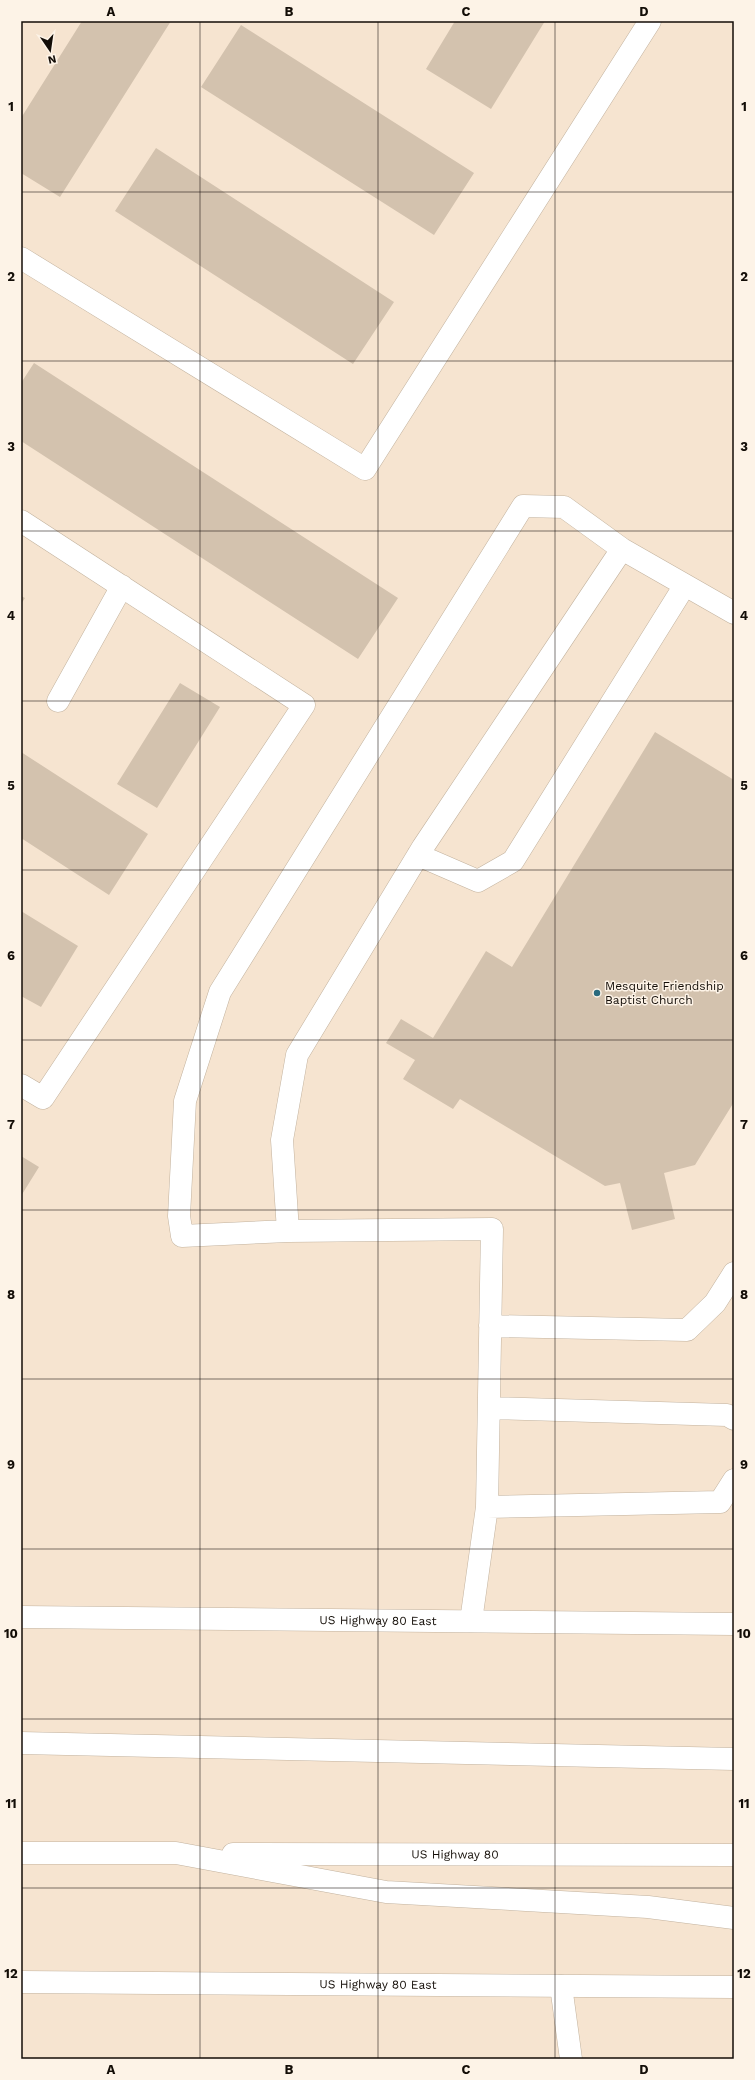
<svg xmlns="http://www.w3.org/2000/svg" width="755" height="2080" font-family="'Work Sans',sans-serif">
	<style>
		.building { fill: #d3c2ae }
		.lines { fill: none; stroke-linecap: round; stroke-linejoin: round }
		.minor-casing { stroke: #c2b29e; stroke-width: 23 }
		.major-casing { stroke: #c2b29e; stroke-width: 23 }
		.highway-casing { stroke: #c2b29e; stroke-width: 23 }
		.minor { stroke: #fff; stroke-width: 22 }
		.major { stroke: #fff; stroke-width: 22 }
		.highway { stroke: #fff; stroke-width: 22 }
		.grid { fill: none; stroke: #130d07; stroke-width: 1; stroke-opacity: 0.55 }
		.poi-dot { fill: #296a7e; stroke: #fdf3e7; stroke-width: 1.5 }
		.labels { text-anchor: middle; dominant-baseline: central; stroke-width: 3; stroke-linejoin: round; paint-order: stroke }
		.poi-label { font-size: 12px; fill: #130d07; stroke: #fdf3e7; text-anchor: start }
		.street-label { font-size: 12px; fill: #130d07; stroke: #fdf3e7 }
		.neatline { fill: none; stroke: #130d07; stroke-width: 1.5 }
		.grid-label { font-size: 13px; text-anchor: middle; font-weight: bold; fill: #130d07 }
	</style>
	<rect width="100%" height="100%" fill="#f6e4d0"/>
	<path class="building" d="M82,21H171L60,197L21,173V118Z
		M455,21H545L491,109L426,69Z
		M241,25L474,173L434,235L201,87Z
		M156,148L394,302L353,364L115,211Z
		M34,363L398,598L358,659L21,441V383Z
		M21,596L25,598L21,604Z
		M180,683L220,707L157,808L117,784Z
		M655,732L734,780V1102L695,1165L664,1173L675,1219L632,1230L620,1183L605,1186L460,1099L453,1109L403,1079L415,1060L386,1043L401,1019L433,1038L486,951L512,967Z
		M21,752L148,834L109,895L21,838Z
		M21,911L78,946L41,1007L21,996Z
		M21,1156L39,1167L21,1196Z"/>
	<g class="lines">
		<defs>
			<path id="minor" d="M21,258L365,469L650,21
				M21,521L304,705L43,1098L21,1085
				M58,701L122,586
				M418,855L478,881L513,861L685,585
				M288,1231L182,1236L179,1216L185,1101L220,992L523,506L564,507L622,549
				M490,1326L687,1330L715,1303L734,1273
				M489,1408L727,1415L734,1419
				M487,1507L492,1229L288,1231L282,1140L297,1055L423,847L622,549L734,613
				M471,1621L487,1507L720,1502L734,1480
				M561,1986L571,2059"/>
			<g id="major">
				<path id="s1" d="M21,1617L734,1624"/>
				<path id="s2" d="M21,1982L734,1987"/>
			</g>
			<g id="highway">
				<path d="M21,1743L734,1759"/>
				<path d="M21,1853H176L386,1892L648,1907L734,1918"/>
				<path id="s3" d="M233,1854L734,1855"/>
			</g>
		</defs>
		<use href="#minor" class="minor-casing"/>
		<use href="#major" class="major-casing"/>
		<use href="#highway" class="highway-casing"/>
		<use href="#minor" class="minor"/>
		<use href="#major" class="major"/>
		<use href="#highway" class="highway"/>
	</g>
	<path class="grid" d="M200,21V2059M378,21V2059M555,21V2059M21,192H734M21,361H734M21,531H734M21,701H734M21,870H734M21,1040H734M21,1210H734M21,1379H734M21,1549H734M21,1719H734M21,1888H734"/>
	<circle class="poi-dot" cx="597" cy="993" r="4"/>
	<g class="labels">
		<g class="poi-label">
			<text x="605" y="986">Mesquite Friendship<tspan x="605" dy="14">Baptist Church</tspan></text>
		</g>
		<g class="street-label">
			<text stroke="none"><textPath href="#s1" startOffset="357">US Highway 80 East</textPath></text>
			<text stroke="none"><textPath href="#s3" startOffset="222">US Highway 80</textPath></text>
			<text stroke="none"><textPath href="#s2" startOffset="357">US Highway 80 East</textPath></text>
		</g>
	</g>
	<rect width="755" height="2080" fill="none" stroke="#fdf3e7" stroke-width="44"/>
	<g transform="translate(50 50) rotate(167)" stroke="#fdf3e7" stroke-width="3" paint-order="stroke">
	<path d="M0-3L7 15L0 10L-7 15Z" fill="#130d07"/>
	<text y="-6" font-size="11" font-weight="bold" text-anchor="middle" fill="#130d07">N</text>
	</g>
	<rect x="22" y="22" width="711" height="2036" class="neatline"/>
	<g class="grid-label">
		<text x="111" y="16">A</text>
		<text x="289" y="16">B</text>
		<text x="466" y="16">C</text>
		<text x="644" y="16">D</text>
		<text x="11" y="111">1</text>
		<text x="744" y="111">1</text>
		<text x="11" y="281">2</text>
		<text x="744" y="281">2</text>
		<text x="11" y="451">3</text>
		<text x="744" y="451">3</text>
		<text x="11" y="620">4</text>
		<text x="744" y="620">4</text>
		<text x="11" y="790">5</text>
		<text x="744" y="790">5</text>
		<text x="11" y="960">6</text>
		<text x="744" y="960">6</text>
		<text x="11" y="1129">7</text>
		<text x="744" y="1129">7</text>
		<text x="11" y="1299">8</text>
		<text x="744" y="1299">8</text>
		<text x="11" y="1469">9</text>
		<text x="744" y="1469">9</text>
		<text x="11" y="1638">10</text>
		<text x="744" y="1638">10</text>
		<text x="11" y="1808">11</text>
		<text x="744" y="1808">11</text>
		<text x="11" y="1978">12</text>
		<text x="744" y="1978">12</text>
		<text x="111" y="2074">A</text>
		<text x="289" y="2074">B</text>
		<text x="466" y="2074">C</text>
		<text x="644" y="2074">D</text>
	</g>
</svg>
